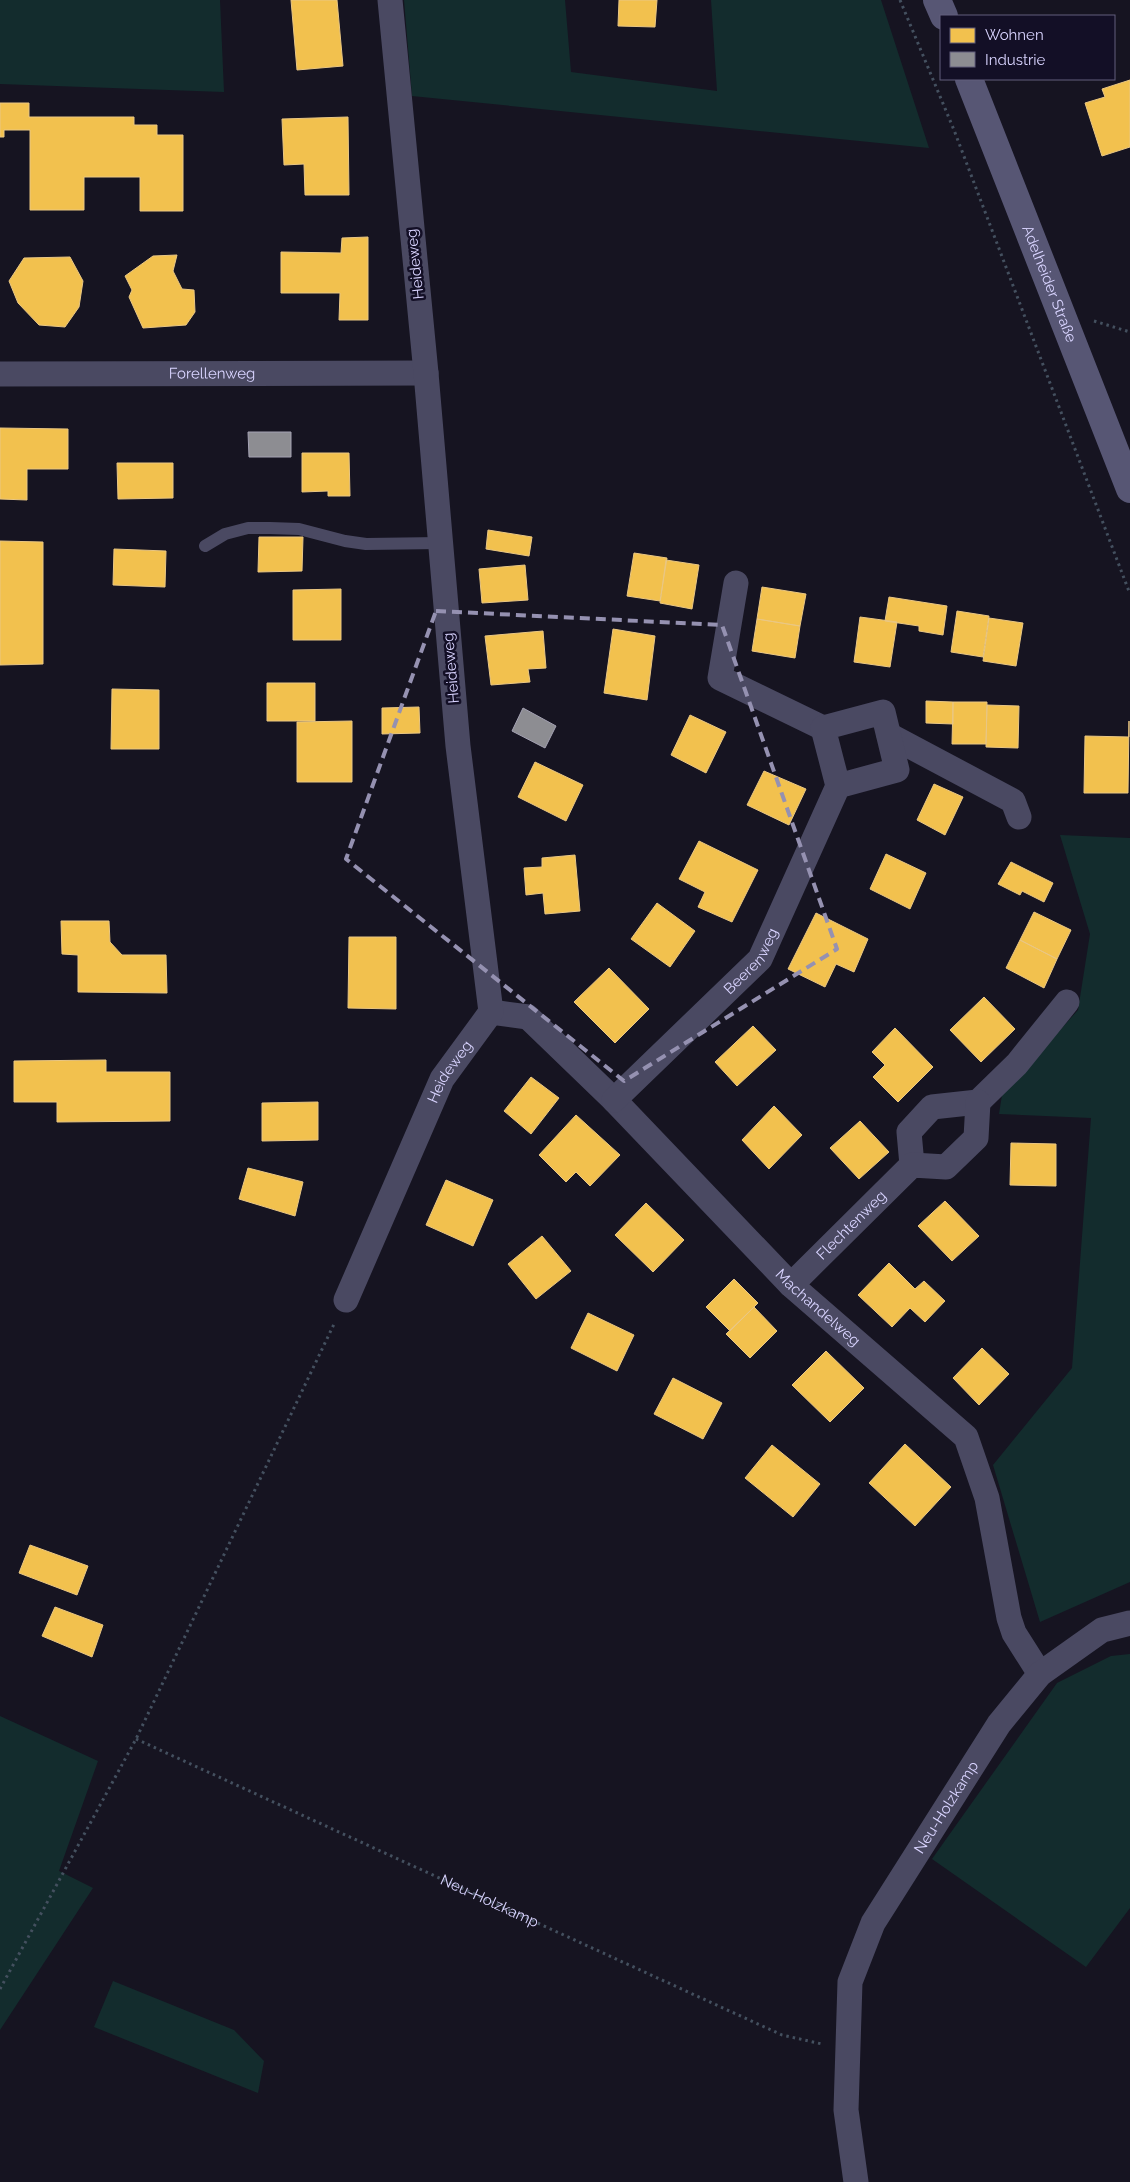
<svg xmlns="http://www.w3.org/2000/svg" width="1130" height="2182" font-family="Raleway,sans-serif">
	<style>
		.green { fill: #132c2d }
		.homes { fill: #f2c14e; stroke: #eac783 }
		.industry { fill: #8d8d92; stroke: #a4a2b3 }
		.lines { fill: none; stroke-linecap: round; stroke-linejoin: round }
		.path { stroke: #44505f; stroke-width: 3; stroke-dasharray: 2.5 4; stroke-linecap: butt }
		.lane { stroke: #4a4962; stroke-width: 12 }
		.street { stroke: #4a4962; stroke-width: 25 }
		.secondary { stroke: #575674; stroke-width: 28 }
		.marked { fill: none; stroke: #9591b1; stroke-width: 4; stroke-dasharray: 10 6; stroke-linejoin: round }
		.labels { text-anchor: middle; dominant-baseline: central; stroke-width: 5; stroke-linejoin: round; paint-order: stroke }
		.street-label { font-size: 15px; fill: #d9d4ff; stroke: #130f26 }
	</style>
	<rect width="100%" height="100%" fill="#161421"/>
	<path class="green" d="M0,0H220L224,92L0,84Z
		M404,0H565L571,72L717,91L711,0H881L929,148L412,96Z
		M1060,835L1130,838V1582L1040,1622L993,1465L1072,1368L1091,1118L999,1114L1002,1095L1078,1010L1090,934Z
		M1130,1654V1908L1086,1967L932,1859L1057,1683L1111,1656Z
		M0,1716L98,1761L59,1871L93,1888L0,2030Z
		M113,1981L234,2030L264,2061L258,2093L94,2027Z"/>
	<path class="homes" d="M291,0H337L343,66L297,70Z
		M619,0H657L655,27L618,26Z
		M1130,80V147L1102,156L1085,103L1105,97L1102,89Z
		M0,103H29V117H134V125H157V135H183V211H140V177H84V210H30V130H4V137H0Z
		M348,117L349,195H305L304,164L284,165L282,119Z
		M368,237V320H339L340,293H281V252L341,253L342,238Z
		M177,255L173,271L182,289L194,290L195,312L186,325L143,328L129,297L132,290L125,276L153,256Z
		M70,257L83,281L79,307L65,327L39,325L18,303L9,281L24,258Z
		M0,428L68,429V469H27V500L0,499Z
		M302,453H349L350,496H328V491L302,492Z
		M117,463H173V498L118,499Z
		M488,530L532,537L529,556L486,549Z
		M259,537H303L302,571L258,572Z
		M0,541L43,542V664L0,665Z
		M114,549L166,551L165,587L113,585Z
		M634,553L667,558L660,601L627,596Z
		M666,560L699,565L692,609L660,603Z
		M525,565L528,600L482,603L479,569Z
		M762,587L806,594L800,626L757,619Z
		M341,589V640H293V590Z
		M889,597L947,606L943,635L919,631V626L885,621Z
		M957,611L989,616L983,657L951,652Z
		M860,617L897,622L890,667L854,662Z
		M989,618L1023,623L1016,666L983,661Z
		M757,619L800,626L795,658L752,651Z
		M613,629L655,636L647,700L604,693Z
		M543,631L546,668L528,669L530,682L491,685L485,636Z
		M267,683H315V721H267Z
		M112,689L159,690V749H111Z
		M926,701L953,702V724L926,723Z
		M953,702H987L986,744H952Z
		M987,705L1019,706L1018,748L986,747Z
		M419,707L420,733L382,734V708Z
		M690,715L726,732L706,773L671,755Z
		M352,721V782H297V722Z
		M1129,721L1128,793H1084L1085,736L1129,737Z
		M535,762L583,785L566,821L518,797Z
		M764,771L806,789L789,825L747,805Z
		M934,784L963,797L945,835L917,820Z
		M699,841L758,870L732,922L698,907L705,892L679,879Z
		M886,854L926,873L910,909L870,889Z
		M575,855L580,911L545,914L543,893L526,895L524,868L542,867V858Z
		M1011,862L1053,883L1044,902L1022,891L1020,895L998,884Z
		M657,903L695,931L670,967L631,939Z
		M1034,912L1071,930L1057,959L1020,940Z
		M816,913L868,939L854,972L836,964L825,987L788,969Z
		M61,921H109L110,942L122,955H166L167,993L78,992V955L62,954Z
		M349,937H396V1009L348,1008Z
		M1020,940L1057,959L1044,988L1006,968Z
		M609,968L649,1009L615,1043L574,1002Z
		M984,997L1015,1029L981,1062L950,1030Z
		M753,1026L776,1050L737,1086L715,1062Z
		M895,1028L933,1067L898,1102L873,1077L885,1065L872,1052Z
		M106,1060V1072H170V1121L57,1122V1102H14V1061Z
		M531,1077L559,1098L531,1134L504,1111Z
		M318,1102V1140L262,1141V1103Z
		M774,1106L802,1135L769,1169L742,1140Z
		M576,1115L620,1155L590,1186L576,1172L566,1182L539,1155Z
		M860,1121L889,1152L859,1179L830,1148Z
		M1011,1143L1056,1144V1186L1010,1185Z
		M248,1168L303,1182L295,1216L239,1199Z
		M446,1180L493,1200L473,1246L426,1225Z
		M945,1201L979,1236L952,1261L918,1226Z
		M646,1203L684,1240L653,1272L615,1235Z
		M542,1236L571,1271L536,1299L508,1264Z
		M889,1263L915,1289L924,1281L945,1301L925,1322L910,1308L892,1327L858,1295Z
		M734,1279L758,1303L730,1331L706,1307Z
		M754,1307L777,1331L750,1358L726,1334Z
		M588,1313L634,1335L617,1371L571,1348Z
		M982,1348L1009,1374L979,1405L953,1378Z
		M826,1351L864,1388L830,1422L792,1385Z
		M673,1378L722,1403L703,1439L654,1414Z
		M905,1444L951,1487L915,1526L869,1483Z
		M772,1445L820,1484L793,1517L745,1478Z
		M30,1545L88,1566L77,1595L19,1573Z
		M55,1607L103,1625L92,1657L42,1636Z"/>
	<path class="industry" d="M248,432H291V457H249Z
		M523,708L556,726L545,748L512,731Z"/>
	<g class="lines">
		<g class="path">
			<path d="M900,0L954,130L1130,594"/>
			<path d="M1094,321L1130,332"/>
			<path id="s1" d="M136,1739L782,2035L822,2044"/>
			<path d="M0,1989L136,1739L335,1322"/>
		</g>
		<path class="lane" d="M205,546L225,534L248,528H270L299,529L345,541L366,544L440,543"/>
		<g class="street">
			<path id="s2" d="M0,374L426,373"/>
			<path d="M736,583L720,678L823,728"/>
			<path d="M889,735L1013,801L1019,817"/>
			<path id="s3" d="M491,1012L528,1017L614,1100L791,1285L966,1437L987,1498L1009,1618L1014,1633L1040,1674"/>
			<path id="s4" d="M614,1100L760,959L838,786L823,728L883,712L897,770L838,786"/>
			<path d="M912,1165L909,1132L932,1107L978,1102L1017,1064L1067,1002"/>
			<path id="s5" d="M791,1285L912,1165L946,1167L976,1138L978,1102"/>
			<path id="s6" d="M346,1300L442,1079L491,1012L458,746L426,373L390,0"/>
			<path id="s7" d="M856,2182L846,2110L850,1982L873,1923L999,1724L1040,1674L1102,1630L1130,1623"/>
		</g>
		<g class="secondary">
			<path d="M937,0L944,16"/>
			<path id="s8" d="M969,79L1130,489"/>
		</g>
	</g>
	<path class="marked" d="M436,611L722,625L837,949L624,1081L346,859Z"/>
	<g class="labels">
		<g class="street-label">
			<text transform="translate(415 264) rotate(-96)">Heideweg</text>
			<text stroke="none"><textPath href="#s8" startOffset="220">Adelheider Straße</textPath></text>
			<text stroke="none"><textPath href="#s2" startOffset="212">Forellenweg</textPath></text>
			<text transform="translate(451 668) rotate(-95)">Heideweg</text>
			<text stroke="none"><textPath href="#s4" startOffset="196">Beerenweg</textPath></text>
			<text stroke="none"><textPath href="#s6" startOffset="251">Heideweg</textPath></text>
			<text stroke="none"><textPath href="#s5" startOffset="85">Flechtenweg</textPath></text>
			<text stroke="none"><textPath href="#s3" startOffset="448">Machandelweg</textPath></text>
			<text stroke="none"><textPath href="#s7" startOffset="401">Neu-Holzkamp</textPath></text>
			<text stroke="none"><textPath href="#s1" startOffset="389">Neu-Holzkamp</textPath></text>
		</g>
	</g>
	<rect x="940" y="15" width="175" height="65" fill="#130f26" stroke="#625e7d"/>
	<rect x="950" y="28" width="25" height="15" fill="#f2c14e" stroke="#625e7d"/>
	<text x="985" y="40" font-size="15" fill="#d9d4ff">Wohnen</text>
	<rect x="950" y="52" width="25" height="15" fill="#8d8d92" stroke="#625e7d"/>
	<text x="985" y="65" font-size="15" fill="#d9d4ff">Industrie</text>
</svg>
